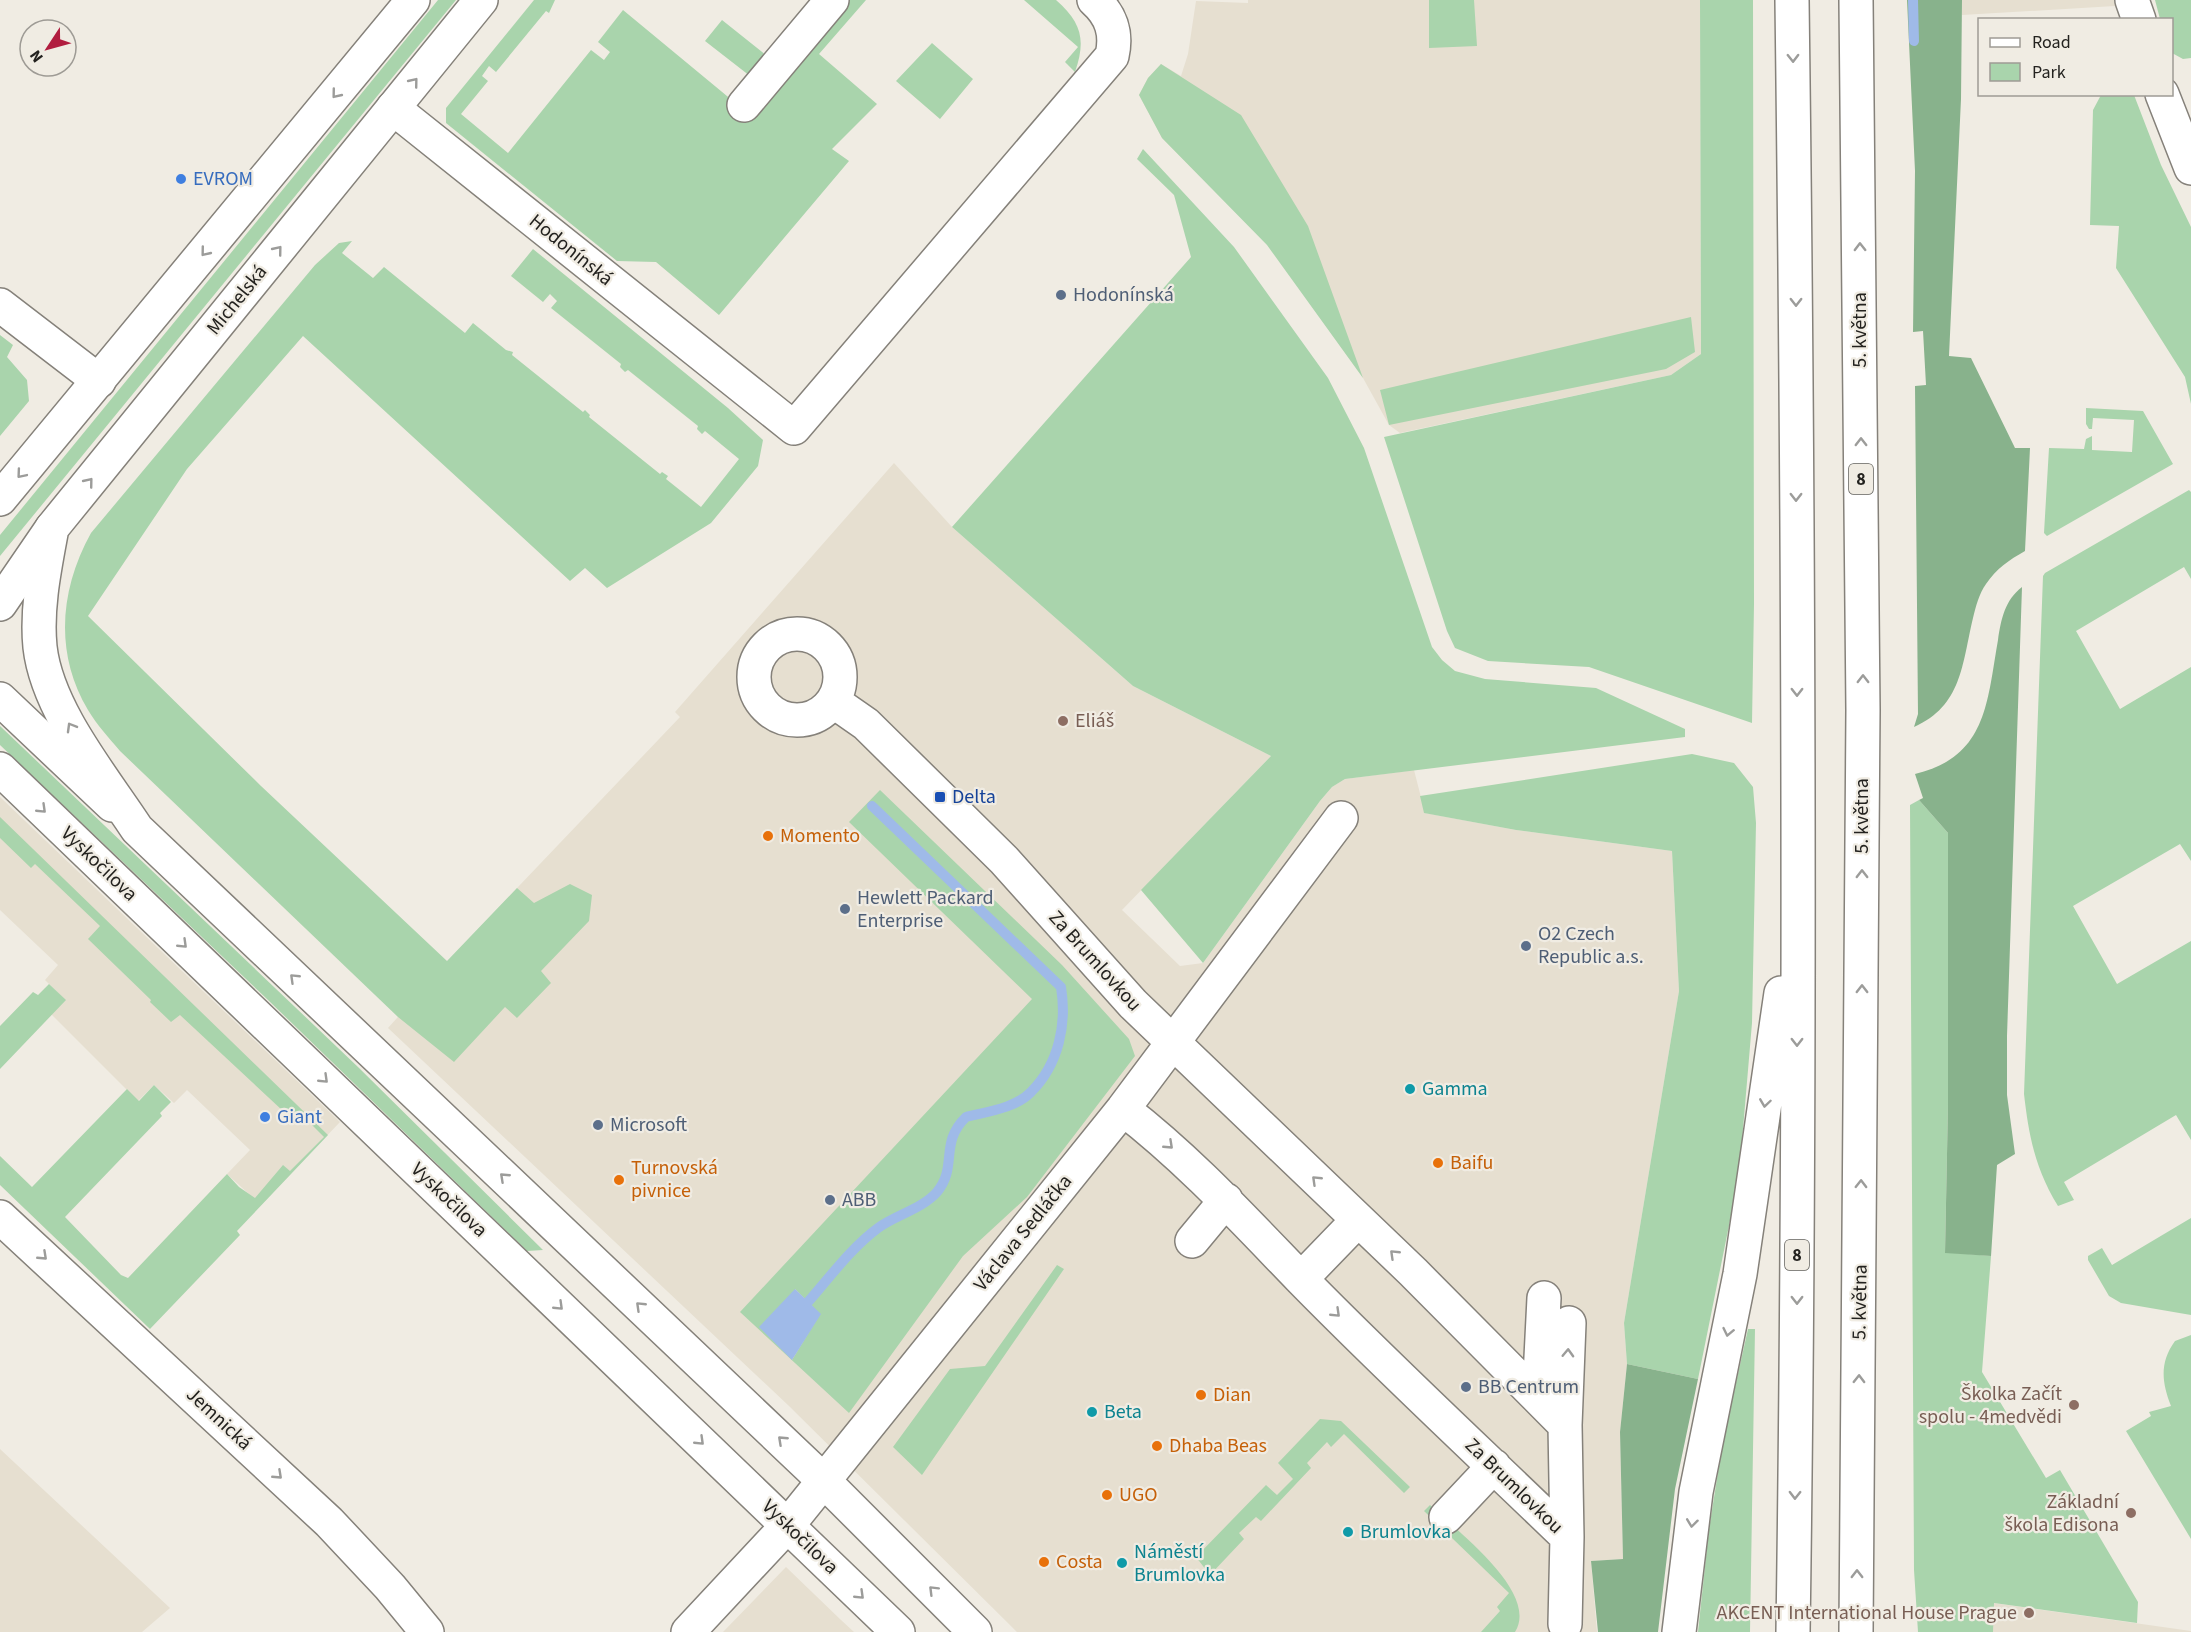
<svg xmlns="http://www.w3.org/2000/svg" width="2191" height="1632" font-family="'Source Sans 3',sans-serif">
	<style>
		.built { fill: #e6dfd0 }
		.green { fill: #a9d4ac; fill-rule: evenodd }
		.forest { fill: #88b28c }
		.water { fill: #9fbae8 }
		.lines { fill: none; stroke-linecap: round; stroke-linejoin: round }
		.stream { stroke: #9fbae8; stroke-width: 10 }
		.minor-casing { stroke: #85817a; stroke-width: 36 }
		.major-casing { stroke: #85817a; stroke-width: 36 }
		.highway-casing { stroke: #85817a; stroke-width: 36 }
		.minor { stroke: #fff; stroke-width: 33 }
		.major { stroke: #fff; stroke-width: 33 }
		.highway { stroke: #fff; stroke-width: 33 }
		.oneway { stroke: #9c9c9a }
		.shop-dot { fill: #3f7fe0; stroke: #f0ece3; stroke-width: 2 }
		.service-dot { fill: #5c6f8a; stroke: #f0ece3; stroke-width: 2 }
		.education-dot { fill: #8d6e63; stroke: #f0ece3; stroke-width: 2 }
		.transit-dot { fill: #1a4fb4; stroke: #f0ece3; stroke-width: 2 }
		.food-dot { fill: #e8710a; stroke: #f0ece3; stroke-width: 2 }
		.culture-dot { fill: #0f9aa8; stroke: #f0ece3; stroke-width: 2 }
		.labels { text-anchor: middle; dominant-baseline: central; stroke-width: 4.5; stroke-linejoin: round; paint-order: stroke }
		.shield { fill: #f0ece3; stroke: #605f5a; stroke-width: 1.5 }
		.shield-label { font-size: 18px; font-weight: bold; fill: #23221f }
		.shop-label { font-size: 20px; fill: #366cbe; stroke: #f0ece3; text-anchor: start }
		.street-label { font-size: 20px; fill: #23221f; stroke: #f0ece3 }
		.service-label { font-size: 20px; fill: #4e5e75; stroke: #f0ece3; text-anchor: start }
		.education-label { font-size: 20px; fill: #785e54; stroke: #f0ece3; text-anchor: end }
		.transit-label { font-size: 20px; fill: #164399; stroke: #f0ece3; text-anchor: start }
		.food-label { font-size: 20px; fill: #c56008; stroke: #f0ece3; text-anchor: start }
		.culture-label { font-size: 20px; fill: #0d838f; stroke: #f0ece3; text-anchor: start }
	</style>
	<rect width="100%" height="100%" fill="#f0ece3"/>
	<path class="built" d="M1248,0H1700L1701,354L1671,375L1400,433L1389,425L1363,378L1268,245L1162,138L1139,95L1148,78L1161,64L1181,76L1188,54L1196,1L1248,3Z
		M1962,0H2114L2115,6L1962,15Z
		M894,463L952,527L1133,686L1271,756L1122,910L1180,966L1203,963L1320,801L1332,787L1345,779L1414,770L1425,813L1516,830L1672,851L1679,991L1624,1323L1627,1364L1620,1432L1623,1559L1591,1561L1597,1632H1017L789,1406L388,1028L460,948L680,717L675,712Z
		M0,797L340,1122L261,1205L227,1174L250,1150L187,1090L174,1103L154,1085L138,1101L51,1014L65,1000L45,980L58,965L0,910Z
		M0,1449L170,1608L142,1632H0Z
		M786,1567L841,1620L854,1632H723Z
		M1993,1603L2191,1631V1632H1993Z"/>
	<path class="green" d="M438,0H456L0,556V535Z
		M534,0H555L549,13L546,11L496,72L489,66L482,76L488,81L461,114L508,153L591,50L604,60L610,52L598,42L623,10L733,101L750,76L705,41L722,20L767,56L816,0H866L819,54L877,104L832,149L849,161L719,315L656,262L617,261L446,123V108Z
		M1024,0H1056C1082,23 1086,40 1075,72L1065,62L1078,47Z
		M1429,0H1474L1477,46L1429,48Z
		M1700,0H1753L1754,604L1752,723L1589,667L1488,661L1455,648L1447,631L1384,437L1671,375L1701,354Z
		M2155,0H2191V58L2183,59L2172,53V20L2160,19Z
		M932,43L973,79L940,119L896,81Z
		M1161,64L1241,115L1308,226L1363,378L1267,245L1162,138L1139,95L1148,78Z
		M2101,95H2134L2161,165L2191,227V404L2185,377L2116,268L2119,226L2090,225L2093,110Z
		M1143,149L1234,247L1328,378L1364,448L1432,647L1442,660L1455,671L1485,679L1596,688L1685,729V737L1345,779L1332,787L1320,801L1203,963L1141,890L1271,756L1133,686L952,527L1191,257L1174,195L1137,159Z
		M352,241L342,253L373,278L384,267L465,333L473,323L506,350L513,352L512,355L583,412L585,410L590,415L589,417L660,474L662,472L668,476L666,479L701,507L739,459L705,431L702,434L697,429L698,426L628,370L625,372L620,367L621,364L551,308L557,301L550,294L543,302L511,276L533,249L728,408L763,440L758,466L711,523L607,588L585,568L570,581L303,336L187,469L88,616L261,786L447,961L517,888L534,903L570,884L592,895L589,921L541,971L551,983L517,1018L505,1007L454,1062L398,1017L120,751C109,738 97,725 88,710C54,653 60,589 91,533L315,265L339,243Z
		M1691,317L1695,352L1666,369L1389,425L1380,390Z
		M0,335L13,345L7,357L27,380L29,401L0,436Z
		M2086,408L2143,411L2173,464L2047,536L2044,533L2049,448L2084,449L2086,439L2092,436V450L2132,452L2134,420L2093,418L2092,429H2089L2086,424Z
		M2189,490L2191,492V579L2184,567L2076,631L2120,709L2191,667V861L2180,844L2073,906L2117,984L2191,941V1140L2176,1115L2064,1182L2074,1200L2058,1206C2035,1168 2029,1137 2024,1094L2043,576L2045,573Z
		M0,726L358,1067L543,1250L527,1251L267,999L0,745Z
		M1692,754L1734,763L1753,787L1756,823L1752,1023L1739,1176L1698,1379L1627,1364L1624,1323L1679,991L1672,851L1516,830L1424,813L1420,796Z
		M880,790L1062,965L1129,1039L1135,1056L1027,1197L963,1256L849,1413L740,1312L1032,999L849,822ZM795,1289L820,1314L792,1360Z
		M1919,800L1948,833V1104L1945,1252L1991,1256L1982,1372L2046,1478L2060,1470L2138,1602L2137,1623L1994,1603L1993,1632H1918L1914,1570L1910,805Z
		M0,817L328,1135L237,1231L240,1235L150,1329L0,1185V1156L32,1187L127,1089L139,1101L154,1085L171,1102L160,1113L162,1116L65,1217L121,1275L128,1278L227,1174L239,1187L255,1198L283,1165L290,1171L324,1137L304,1117L297,1124L180,1015L171,1022L150,1002L151,1000L88,939L100,926L35,864L31,868L0,838Z
		M49,984L66,1000L0,1069V1026L33,992L38,995Z
		M2191,1218V1315L2121,1303L2109,1296L2088,1260V1256L2102,1248L2112,1265Z
		M1057,1265L1064,1269L922,1475L893,1447L950,1369L985,1366Z
		M1748,1329H1755L1750,1632H1698L1709,1529L1723,1441Z
		M2191,1335V1539L2126,1431L2151,1416L2149,1412L2171,1406C2162,1383 2159,1363 2175,1341Z
		M1320,1419L1341,1421L1410,1487L1404,1493L1344,1434L1331,1447L1327,1442L1307,1463L1311,1468L1261,1521L1256,1517L1239,1533L1244,1539L1210,1575L1196,1557L1266,1485L1277,1495L1293,1479L1278,1463Z
		M1430,1505C1455,1530 1540,1592 1515,1632H1481L1500,1611L1497,1607L1509,1593L1424,1511Z"/>
	<path class="forest" d="M1907,0H1962L1961,99L1949,356L1971,358L2015,448H2030L2025,551C2009,560 1996,569 1986,584C1979,594 1976,606 1973,618C1962,664 1962,706 1914,727L1918,714L1915,386L1926,385L1923,331L1913,332L1915,171Z
		M2022,587L2007,1036V1095L2015,1154L1997,1165L1991,1256L1945,1253L1948,1104V833L1919,800L1923,798L1915,774C1987,757 1987,702 1998,640C2001,619 2005,600 2022,587Z
		M1627,1364L1698,1379L1675,1489L1658,1632H1598L1591,1561L1623,1559L1620,1432Z"/>
	<path class="water" d="M795,1289L821,1314L792,1360L759,1327Z"/>
	<g class="lines">
		<path class="stream" d="M1913,0L1914,41
			M808,1302C830,1277 851,1248 878,1228C896,1215 922,1209 937,1192C958,1167 939,1143 966,1117C986,1112 1016,1108 1031,1092C1059,1064 1067,1024 1061,987L872,806"/>
		<defs>
			<path id="minor" d="M2132,0L2139,20
				M2162,94L2191,168
				M744,105L832,0
				M393,108L794,428L1112,56C1117,34 1112,16 1094,0
				M0,305L99,381
				M0,604L52,528
				M754 677a43 43 0 1 1 86 0a43 43 0 1 1-86 0Z
				M0,699L112,805
				M833,701L866,724L1004,860L1133,1004L1413,1272L1565,1425L1567,1537C1478,1451 1386,1366 1300,1278C1243,1219 1188,1159 1123,1109
				M0,1217L329,1522L390,1587L427,1632
				M1192,1241L1226,1200
				M1301,1279L1358,1220
				M1539,1397L1544,1298
				M1565,1425L1569,1323
				M1446,1517L1494,1466
				M1565,1624L1567,1537
				M688,1632L788,1525L1123,1109L1341,818"/>
			<path id="major" d="M481,0L52,528C45,566 36,608 40,647C47,710 103,777 137,829L824,1481L975,1632
				M0,499L413,0
				M0,769L898,1632"/>
			<path id="highway" d="M1792,0C1799,544 1801,1088 1793,1632
				M1856,0L1863,710L1856,1632
				M1679,1632L1696,1492L1740,1274L1781,993"/>
		</defs>
		<use href="#minor" class="minor-casing"/>
		<use href="#major" class="major-casing"/>
		<use href="#highway" class="highway-casing"/>
		<use href="#minor" class="minor"/>
		<use href="#major" class="major"/>
		<use href="#highway" class="highway"/>
	</g>
	<defs><path id="oneway-chevron" d="M-2-3.5L2.5 0L-2 3.5" fill="none" stroke-width="1.6" stroke-linecap="round" stroke-linejoin="round" transform="scale(1.5)"/></defs>
	<g class="oneway">
		<use href="#oneway-chevron" transform="translate(1793 58) rotate(89)"/>
		<use href="#oneway-chevron" transform="translate(414 82) rotate(-51)"/>
		<use href="#oneway-chevron" transform="translate(336 94) rotate(129)"/>
		<use href="#oneway-chevron" transform="translate(1860 247) rotate(-91)"/>
		<use href="#oneway-chevron" transform="translate(278 250) rotate(-51)"/>
		<use href="#oneway-chevron" transform="translate(205 252) rotate(129)"/>
		<use href="#oneway-chevron" transform="translate(1796 302) rotate(90)"/>
		<use href="#oneway-chevron" transform="translate(1861 442) rotate(-90)"/>
		<use href="#oneway-chevron" transform="translate(21 474) rotate(130)"/>
		<use href="#oneway-chevron" transform="translate(89 482) rotate(-51)"/>
		<use href="#oneway-chevron" transform="translate(1796 497) rotate(90)"/>
		<use href="#oneway-chevron" transform="translate(1863 679) rotate(-90)"/>
		<use href="#oneway-chevron" transform="translate(1797 692) rotate(90)"/>
		<use href="#oneway-chevron" transform="translate(71 727) rotate(-120)"/>
		<use href="#oneway-chevron" transform="translate(42 809) rotate(44)"/>
		<use href="#oneway-chevron" transform="translate(1862 874) rotate(-90)"/>
		<use href="#oneway-chevron" transform="translate(183 944) rotate(44)"/>
		<use href="#oneway-chevron" transform="translate(294 978) rotate(-136)"/>
		<use href="#oneway-chevron" transform="translate(1862 989) rotate(-90)"/>
		<use href="#oneway-chevron" transform="translate(1797 1042) rotate(90)"/>
		<use href="#oneway-chevron" transform="translate(324 1079) rotate(44)"/>
		<use href="#oneway-chevron" transform="translate(1765 1103) rotate(98)"/>
		<use href="#oneway-chevron" transform="translate(1169 1145) rotate(43)"/>
		<use href="#oneway-chevron" transform="translate(504 1177) rotate(-137)"/>
		<use href="#oneway-chevron" transform="translate(1316 1180) rotate(-136)"/>
		<use href="#oneway-chevron" transform="translate(1861 1184) rotate(-89)"/>
		<use href="#oneway-chevron" transform="translate(1394 1254) rotate(-136)"/>
		<use href="#oneway-chevron" transform="translate(43 1256) rotate(43)"/>
		<use href="#oneway-chevron" transform="translate(1797 1300) rotate(90)"/>
		<use href="#oneway-chevron" transform="translate(559 1306) rotate(44)"/>
		<use href="#oneway-chevron" transform="translate(640 1306) rotate(-136)"/>
		<use href="#oneway-chevron" transform="translate(1336 1313) rotate(44)"/>
		<use href="#oneway-chevron" transform="translate(1728 1332) rotate(102)"/>
		<use href="#oneway-chevron" transform="translate(1568 1353) rotate(-88)"/>
		<use href="#oneway-chevron" transform="translate(1859 1379) rotate(-89)"/>
		<use href="#oneway-chevron" transform="translate(782 1440) rotate(-137)"/>
		<use href="#oneway-chevron" transform="translate(700 1441) rotate(44)"/>
		<use href="#oneway-chevron" transform="translate(278 1475) rotate(43)"/>
		<use href="#oneway-chevron" transform="translate(1795 1495) rotate(91)"/>
		<use href="#oneway-chevron" transform="translate(1692 1523) rotate(97)"/>
		<use href="#oneway-chevron" transform="translate(1857 1574) rotate(-90)"/>
		<use href="#oneway-chevron" transform="translate(933 1590) rotate(-135)"/>
		<use href="#oneway-chevron" transform="translate(860 1595) rotate(44)"/>
	</g>
	<g class="shop-dot">
		<circle cx="181" cy="179" r="6"/>
		<circle cx="265" cy="1117" r="6"/>
	</g>
	<g class="service-dot">
		<circle cx="1061" cy="295" r="6"/>
		<circle cx="845" cy="909" r="6"/>
		<circle cx="1526" cy="946" r="6"/>
		<circle cx="598" cy="1125" r="6"/>
		<circle cx="830" cy="1200" r="6"/>
		<circle cx="1466" cy="1387" r="6"/>
	</g>
	<g class="education-dot">
		<circle cx="1063" cy="721" r="6"/>
		<circle cx="2074" cy="1405" r="6"/>
		<circle cx="2131" cy="1513" r="6"/>
		<circle cx="2029" cy="1613" r="6"/>
	</g>
	<rect class="transit-dot" x="934" y="791" width="12" height="12" rx="3"/>
	<g class="food-dot">
		<circle cx="768" cy="836" r="6"/>
		<circle cx="1438" cy="1163" r="6"/>
		<circle cx="619" cy="1180" r="6"/>
		<circle cx="1201" cy="1395" r="6"/>
		<circle cx="1157" cy="1446" r="6"/>
		<circle cx="1107" cy="1495" r="6"/>
		<circle cx="1044" cy="1562" r="6"/>
	</g>
	<g class="culture-dot">
		<circle cx="1410" cy="1089" r="6"/>
		<circle cx="1092" cy="1412" r="6"/>
		<circle cx="1348" cy="1532" r="6"/>
		<circle cx="1122" cy="1563" r="6"/>
	</g>
	<g class="labels">
		<g class="shield">
			<rect x="1849" y="464" width="24" height="30" rx="4.5"/>
			<rect x="1785" y="1240" width="24" height="30" rx="4.5"/>
		</g>
		<g class="shield-label">
			<text x="1861" y="479">8</text>
			<text x="1797" y="1255">8</text>
		</g>
		<g class="shop-label">
			<text x="193" y="179">EVROM</text>
			<text x="277" y="1117">Giant</text>
		</g>
		<g class="street-label">
			<text transform="translate(571 250) rotate(39)">Hodonínská</text>
			<text transform="translate(237 300) rotate(-51)">Michelská</text>
			<text transform="translate(1860 330) rotate(-90)">5. května</text>
			<text transform="translate(1862 816) rotate(-90)">5. května</text>
			<text transform="translate(99 864) rotate(44)">Vyskočilova</text>
			<text transform="translate(1095 961) rotate(48)">Za Brumlovkou</text>
			<text transform="translate(449 1200) rotate(44)">Vyskočilova</text>
			<text transform="translate(1023 1233) rotate(-51)">Václava Sedláčka</text>
			<text transform="translate(1860 1302) rotate(-89)">5. května</text>
			<text transform="translate(219 1419) rotate(43)">Jemnická</text>
			<text transform="translate(1514 1486) rotate(44)">Za Brumlovkou</text>
			<text transform="translate(800 1537) rotate(44)">Vyskočilova</text>
		</g>
		<g class="service-label">
			<text x="1073" y="295">Hodonínská</text>
			<text x="857" y="898">Hewlett Packard<tspan x="857" dy="23">Enterprise</tspan></text>
			<text x="1538" y="934">O2 Czech<tspan x="1538" dy="23">Republic a.s.</tspan></text>
			<text x="610" y="1125">Microsoft</text>
			<text x="842" y="1200">ABB</text>
			<text x="1478" y="1387">BB Centrum</text>
		</g>
		<g class="education-label">
			<text x="1075" y="721" text-anchor="start">Eliáš</text>
			<text x="2062" y="1394">Školka Začít<tspan x="2062" dy="23">spolu - 4medvědi</tspan></text>
			<text x="2119" y="1502">Základní<tspan x="2119" dy="23">škola Edisona</tspan></text>
			<text x="2017" y="1613">AKCENT International House Prague</text>
		</g>
		<g class="transit-label">
			<text x="952" y="797">Delta</text>
		</g>
		<g class="food-label">
			<text x="780" y="836">Momento</text>
			<text x="1450" y="1163">Baifu</text>
			<text x="631" y="1168">Turnovská<tspan x="631" dy="23">pivnice</tspan></text>
			<text x="1213" y="1395">Dian</text>
			<text x="1169" y="1446">Dhaba Beas</text>
			<text x="1119" y="1495">UGO</text>
			<text x="1056" y="1562">Costa</text>
		</g>
		<g class="culture-label">
			<text x="1422" y="1089">Gamma</text>
			<text x="1104" y="1412">Beta</text>
			<text x="1360" y="1532">Brumlovka</text>
			<text x="1134" y="1552">Náměstí<tspan x="1134" dy="23">Brumlovka</tspan></text>
		</g>
	</g>
	<rect x="1978" y="18" width="195" height="78" fill="#f0ece3" stroke="#9e9b95" stroke-width="1.5"/>
	<rect x="1990" y="38" width="30" height="9" fill="#ffffff" stroke="#9e9b95" stroke-width="1.5"/>
	<text x="2032" y="48" font-size="18" fill="#23221f">Road</text>
	<rect x="1990" y="63" width="30" height="18" fill="#a9d4ac" stroke="#9e9b95" stroke-width="1.5"/>
	<text x="2032" y="78" font-size="18" fill="#23221f">Park</text>
	<g transform="translate(48 48) rotate(234)"><circle r="28" fill="#f0ece3" stroke="#9e9b95" stroke-width="1.5"/>
	<path d="M0-4.5L10 22L0 15L-10 22Z" fill="#b11d3f"/>
	<text y="-9" font-size="16" font-weight="bold" text-anchor="middle" fill="#23221f">N</text>
	</g>
</svg>
